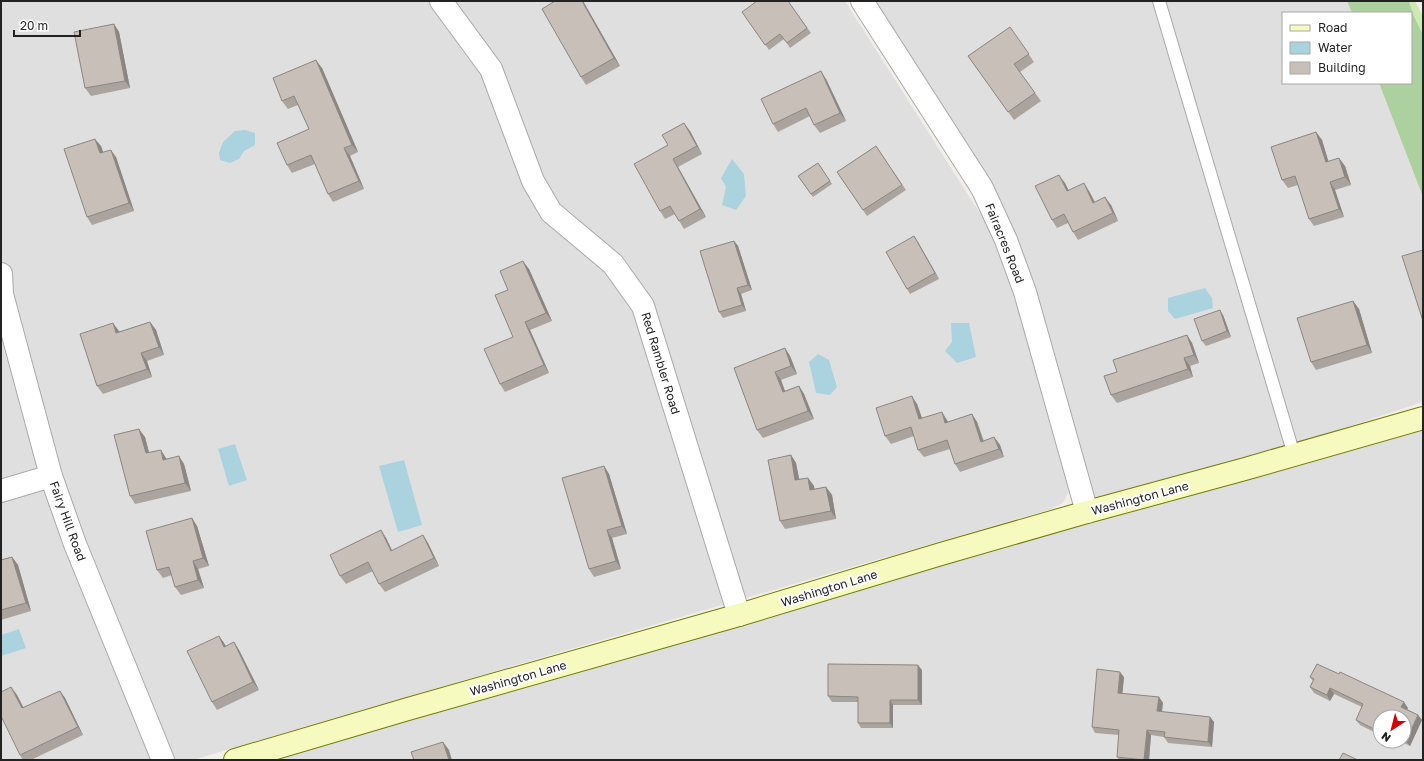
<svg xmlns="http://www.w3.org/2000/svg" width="1424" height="761" font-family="'Golos Text',sans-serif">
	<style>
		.residential { fill: #e0dfdf; fill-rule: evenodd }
		.grass { fill: #cdebb0 }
		.forest { fill: #add19e }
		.water { fill: #aad3df }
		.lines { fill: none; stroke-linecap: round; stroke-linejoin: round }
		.service-casing { stroke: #a9a9a9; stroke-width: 14 }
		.minor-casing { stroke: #a9a9a9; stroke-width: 24 }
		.secondary-casing { stroke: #707d05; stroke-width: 24 }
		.service { stroke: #fff; stroke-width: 12 }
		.minor { stroke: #fff; stroke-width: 22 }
		.secondary { stroke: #f7fabf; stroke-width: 22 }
		.wall { fill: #aba49e }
		.shaded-wall { fill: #8b8681 }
		.building { fill: #c7bfb8; stroke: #8b8681 }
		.labels { text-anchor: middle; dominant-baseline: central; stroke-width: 4; stroke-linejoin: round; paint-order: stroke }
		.street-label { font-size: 12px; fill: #222; stroke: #fff }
	</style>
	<rect width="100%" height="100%" fill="#f2efe9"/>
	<path class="residential" d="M1,1H845L986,223L1007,271L1069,491L1063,503L1051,509L334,718L193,760H1Z
		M862,1H1347L1352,13H1283V83H1379L1423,197V402L1097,509L1423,418V760H235L1086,512L1006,240ZM1380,717H1404V741H1380Z"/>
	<path class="grass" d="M1409,1H1415L1423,17V35L1413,14Z"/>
	<path class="forest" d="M1347,1H1409L1413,14L1423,35V197L1379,83H1411V13H1352Z"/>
	<path class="water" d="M245,130L255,133V145L244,151L239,159L230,163L220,160L219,153L223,142L235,131Z
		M732,159L744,174L746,196L736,210L722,205L726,187L721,178Z
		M1205,288L1212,298L1213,308L1175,319L1168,311V298Z
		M951,323H969L976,357L957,363L945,351L952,342Z
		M818,354L829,360L837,387L830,395L816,393L809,362Z
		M235,444L247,480L229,486L218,449Z
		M404,460L422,525L398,532L379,466Z
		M19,629L26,648L1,656V635Z"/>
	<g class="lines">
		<defs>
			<path id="service" d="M1159,1L1294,455"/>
			<path id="minor" d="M441,1L491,69L533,181L551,212L613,264L643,306L739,615
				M862,1L982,188L1006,240L1025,292L1087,512
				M1,274L2,294L51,476L75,544L163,760
				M1,491L51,476"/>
			<path id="secondary" d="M235,760L408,709L739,615L941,554L1087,512L1245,469L1423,418"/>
		</defs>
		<use href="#service" class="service-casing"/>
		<use href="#minor" class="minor-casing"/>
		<use href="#secondary" class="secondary-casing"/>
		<use href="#service" class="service"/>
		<use href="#minor" class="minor"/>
		<use href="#secondary" class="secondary"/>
	</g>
	<path class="wall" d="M583,1L620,66L586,85L581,77Z
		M788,1L811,33L790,48L784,39L769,50L742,12Z
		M114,24L119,32L130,88L91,96L85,88Z
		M1010,27L1034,62L1020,72L1041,101L1014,120L968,56Z
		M322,68L358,152L350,156L364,189L333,202L328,194L315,164L292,173L287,165L309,129L298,105L288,109L282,101Z
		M826,79L846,121L820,133L814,125L810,116L778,132L773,124Z
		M690,131L702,154L678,167L706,217L684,229L675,214L665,219L660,211L668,145Z
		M1316,132L1322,140L1328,161L1345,166L1351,185L1335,190L1344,217L1314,226L1309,219L1298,185L1288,188L1282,180Z
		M101,146L103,152L116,157L134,211L92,225L87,217Z
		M876,146L906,190L867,216L837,172Z
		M818,163L832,184L813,197L798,176Z
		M1065,183L1068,190L1089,191L1095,202L1111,205L1118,221L1078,240L1073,232L1068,223L1057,228L1052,220Z
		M734,241L738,246L752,290L741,294L746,311L723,318L719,312Z
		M918,242L939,279L910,294L907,289Z
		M529,269L552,321L530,330L549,373L505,392L500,384L513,337L508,290Z
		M1353,301L1359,309L1372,353L1316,370L1311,362Z
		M1223,315L1231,337L1206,346L1202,341Z
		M150,322L156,330L164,355L147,361L152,377L103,394L97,386L119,331V332Z
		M1187,335L1192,343L1199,363L1190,366L1193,377L1117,403L1111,395L1117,372Z
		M785,348L790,356L797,374L781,380L785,391L799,386L804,394L814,419L763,438L757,430L734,368Z
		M917,404L922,418L947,420L948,422L972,414L977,422L984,441L994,437L1000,445L1004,457L960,472L955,464L950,449L924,457L918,450L914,436L891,444L885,436Z
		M145,437L149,452L166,458L167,459L184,464L191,491L135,504L130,496Z
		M791,455L796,463L799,479L808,478L814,486V489L826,487L832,495L836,519L785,529L780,521Z
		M604,466L609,474L627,534L612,538L621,569L594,577L589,569Z
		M197,526L209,566L198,569L204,588L181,595L175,587L172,575L163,578L157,570Z
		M381,530L386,538L392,550L428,543L439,566L385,592L379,584L373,571L346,584L340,576Z
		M12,557L18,565L31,611L1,620V560Z
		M219,636L226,646L234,642L239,650L259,690L217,710L212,702Z
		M922,670V705H893V728H861L858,723V702H832L828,696Z
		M1124,677L1122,694L1159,697L1163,703L1162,712L1210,717L1214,722L1212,747L1168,743L1164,737L1151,735L1149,760H1119L1117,757L1119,735L1095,733L1092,727Z
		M1310,677L1408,708L1407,709L1418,715L1422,720L1410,746L1400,741H1404V717H1380V735L1360,725L1356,720L1362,707L1334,694L1330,701L1314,693L1310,687L1313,681Z
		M11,687L17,695L23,708L60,691L65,698L83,735L31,760H23L20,755Z"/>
	<path class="shaded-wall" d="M582,1H583L620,66L614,58Z
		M114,24L119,32L130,88L125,81Z
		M316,60L322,68L358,152L352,145Z
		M821,71L826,79L846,121L840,113Z
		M684,123L690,131L702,154L697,146Z
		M1316,132L1322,140L1331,170L1326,162Z
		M95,139L101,146L106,161L100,153Z
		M344,148L350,156L364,189L359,181Z
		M111,150L116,157L134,211L129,203Z
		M1339,158L1345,166L1351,185L1345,177Z
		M673,159L678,167L706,217L700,209Z
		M1059,175L1065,183L1073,199L1067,191Z
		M1330,182L1335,190L1344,217L1339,209Z
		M1084,183L1089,191L1099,211L1093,203Z
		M1105,197L1111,205L1118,221L1113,213Z
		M914,236L918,242L939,279L935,273Z
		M734,241L738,246L752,290L748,285Z
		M523,261L529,269L552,321L546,313Z
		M737,288L741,294L746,311L742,305Z
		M1353,301L1359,309L1372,353L1367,345Z
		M1220,310L1223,315L1231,337L1227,331Z
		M150,322L156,330L164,355L159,347Z
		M525,322L530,330L549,373L544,365Z
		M113,323L119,331L122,341L116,333Z
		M1187,335L1192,343L1199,363L1194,355Z
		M785,348L790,356L797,374L791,366Z
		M141,353L147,361L152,377L147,369Z
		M1184,358L1190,366L1193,377L1188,369Z
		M775,372L781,380L788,400L783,392Z
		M799,386L804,394L814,419L808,411Z
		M912,396L917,404L925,427L919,419Z
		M942,412L947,420L951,431L945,423Z
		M972,414L977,422L986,450L981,442Z
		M139,429L145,437L151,461L146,453Z
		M994,437L1000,445L1004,457L999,449Z
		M161,450L166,458L169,468L163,460Z
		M791,455L796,463L801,488L795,480Z
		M179,456L184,464L191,491L185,483Z
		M604,466L609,474L627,534L622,526Z
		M808,478L814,486L816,498L810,490Z
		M826,487L832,495L836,519L831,511Z
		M192,518L197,526L209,566L203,558Z
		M381,530L386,538L396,559L391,551Z
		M607,530L612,538L621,569L616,561Z
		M423,535L428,543L439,566L434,558Z
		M12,557L18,565L31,611L26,603Z
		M193,561L198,569L204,588L198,580Z
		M219,636L224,643L230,655L224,647Z
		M234,642L239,650L259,690L253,682Z
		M918,665L922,670V705L918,700Z
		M1120,672L1124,677L1122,698L1118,693Z
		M11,687L17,695L28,716L22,708Z
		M1330,688L1334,694L1330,701L1327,695Z
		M60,691L65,698L83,735L78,727Z
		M1159,697L1163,703L1161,717L1157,711Z
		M890,700L893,705V728L890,723Z
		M1404,702L1408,708L1405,712L1401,707Z
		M1418,715L1422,720L1410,746L1406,741Z
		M1210,717L1214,722L1212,747L1208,742Z
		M1147,730L1151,735L1149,760H1144Z
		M443,742L449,750L452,760H449Z"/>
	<path class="building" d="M555,1H582L614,58L581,77L542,9Z
		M757,1H788L807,28L787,43L780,34L765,45L742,12Z
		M114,24L125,81L85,88L74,32Z
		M1010,27L1029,54L1014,64L1035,93L1008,112L968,56Z
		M316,60L352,145L344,148L359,181L328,194L311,155L287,165L277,143L309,129L294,96L282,101L273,78Z
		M821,71L840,113L814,125L806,108L773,124L761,99Z
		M684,123L697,146L673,159L700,209L679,221L670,206L660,211L634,164L668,145L662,135Z
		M1316,132L1326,162L1339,158L1345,177L1330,182L1339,209L1309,219L1295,176L1282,180L1271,147Z
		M95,139L100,153L111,150L129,203L87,217L64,149Z
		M876,146L902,185L863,210L837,172Z
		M818,163L830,181L811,194L798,176Z
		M1059,175L1067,191L1084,183L1093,203L1105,197L1113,213L1073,232L1064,214L1052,220L1035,186Z
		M914,236L935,273L907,289L886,252Z
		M734,241L748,285L737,288L742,305L719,312L700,251Z
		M1423,250V321L1402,256Z
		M523,261L546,313L525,322L544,365L500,384L484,349L513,337L495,295L508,290L500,271Z
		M1353,301L1367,345L1311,362L1297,318Z
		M1220,310L1227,331L1202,341L1194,319Z
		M150,322L159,347L141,353L147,369L97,386L80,334L113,323L116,333Z
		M1187,335L1194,355L1184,358L1188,369L1111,395L1104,376L1117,372L1113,360Z
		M785,348L791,366L775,372L783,392L799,386L808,411L757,430L734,368Z
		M912,396L919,419L942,412L945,423L972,414L981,442L994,437L999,449L955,464L947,440L918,450L911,427L885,436L876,408Z
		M139,429L146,453L161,450L163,460L179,456L185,483L130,496L114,435Z
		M791,455L795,480L808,478L810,490L826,487L831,511L780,521L768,460Z
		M604,466L622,526L607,530L616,561L589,569L562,478Z
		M192,518L203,558L193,561L198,580L175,587L169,567L157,570L146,531Z
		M381,530L391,551L423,535L434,558L379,584L368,562L340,576L330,555Z
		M12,557L26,603L1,610V560Z
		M219,636L224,647L234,642L253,682L212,702L187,651Z
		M828,664L918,665V700H890V723H858V697L828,696Z
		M1317,664L1339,674L1340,672L1404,702L1401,707L1418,715L1406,741L1404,740V717H1380V732L1356,720L1363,704L1330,688L1327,695L1310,687L1314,679L1310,677Z
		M1097,669L1120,672L1118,693L1159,697L1157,711L1210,717L1208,742L1164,737L1165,732L1147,730L1144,760L1117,757L1119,730L1092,727Z
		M11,687L22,708L60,691L78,727L20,755L1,716V692Z
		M443,742L449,760H414L411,752Z
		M1343,753L1358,760H1339Z"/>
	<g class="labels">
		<g class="street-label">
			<text transform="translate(1005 243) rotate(68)">Fairacres Road</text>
			<text transform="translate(661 363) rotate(73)">Red Rambler Road</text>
			<text transform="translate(1140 498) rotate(-15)">Washington Lane</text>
			<text transform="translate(68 521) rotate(70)">Fairy Hill Road</text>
			<text transform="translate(829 588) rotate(-17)">Washington Lane</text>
			<text transform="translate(518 678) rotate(-16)">Washington Lane</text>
		</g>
	</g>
	<rect width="1424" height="761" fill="none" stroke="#222222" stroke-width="4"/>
	<rect x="1282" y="12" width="130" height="72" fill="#ffffff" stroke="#a7a7a7"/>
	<rect x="1290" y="25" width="20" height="6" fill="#f7fabf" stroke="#a7a7a7"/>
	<text x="1318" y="32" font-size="12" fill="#222222">Road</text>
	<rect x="1290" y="42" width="20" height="12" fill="#aad3df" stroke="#a7a7a7"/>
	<text x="1318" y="52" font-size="12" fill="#222222">Water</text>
	<rect x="1290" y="62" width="20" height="12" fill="#c7bfb8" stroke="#a7a7a7"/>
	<text x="1318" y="72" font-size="12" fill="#222222">Building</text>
	<g transform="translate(1392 729) rotate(216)"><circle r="19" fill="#ffffff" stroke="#a7a7a7"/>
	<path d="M0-3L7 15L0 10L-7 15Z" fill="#d40000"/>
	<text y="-6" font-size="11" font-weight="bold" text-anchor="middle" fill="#222222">N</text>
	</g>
	<path d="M14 30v6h66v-6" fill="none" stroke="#222222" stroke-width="2"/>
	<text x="20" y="30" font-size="12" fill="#222222" stroke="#ffffff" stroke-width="3" paint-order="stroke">20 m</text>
</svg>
